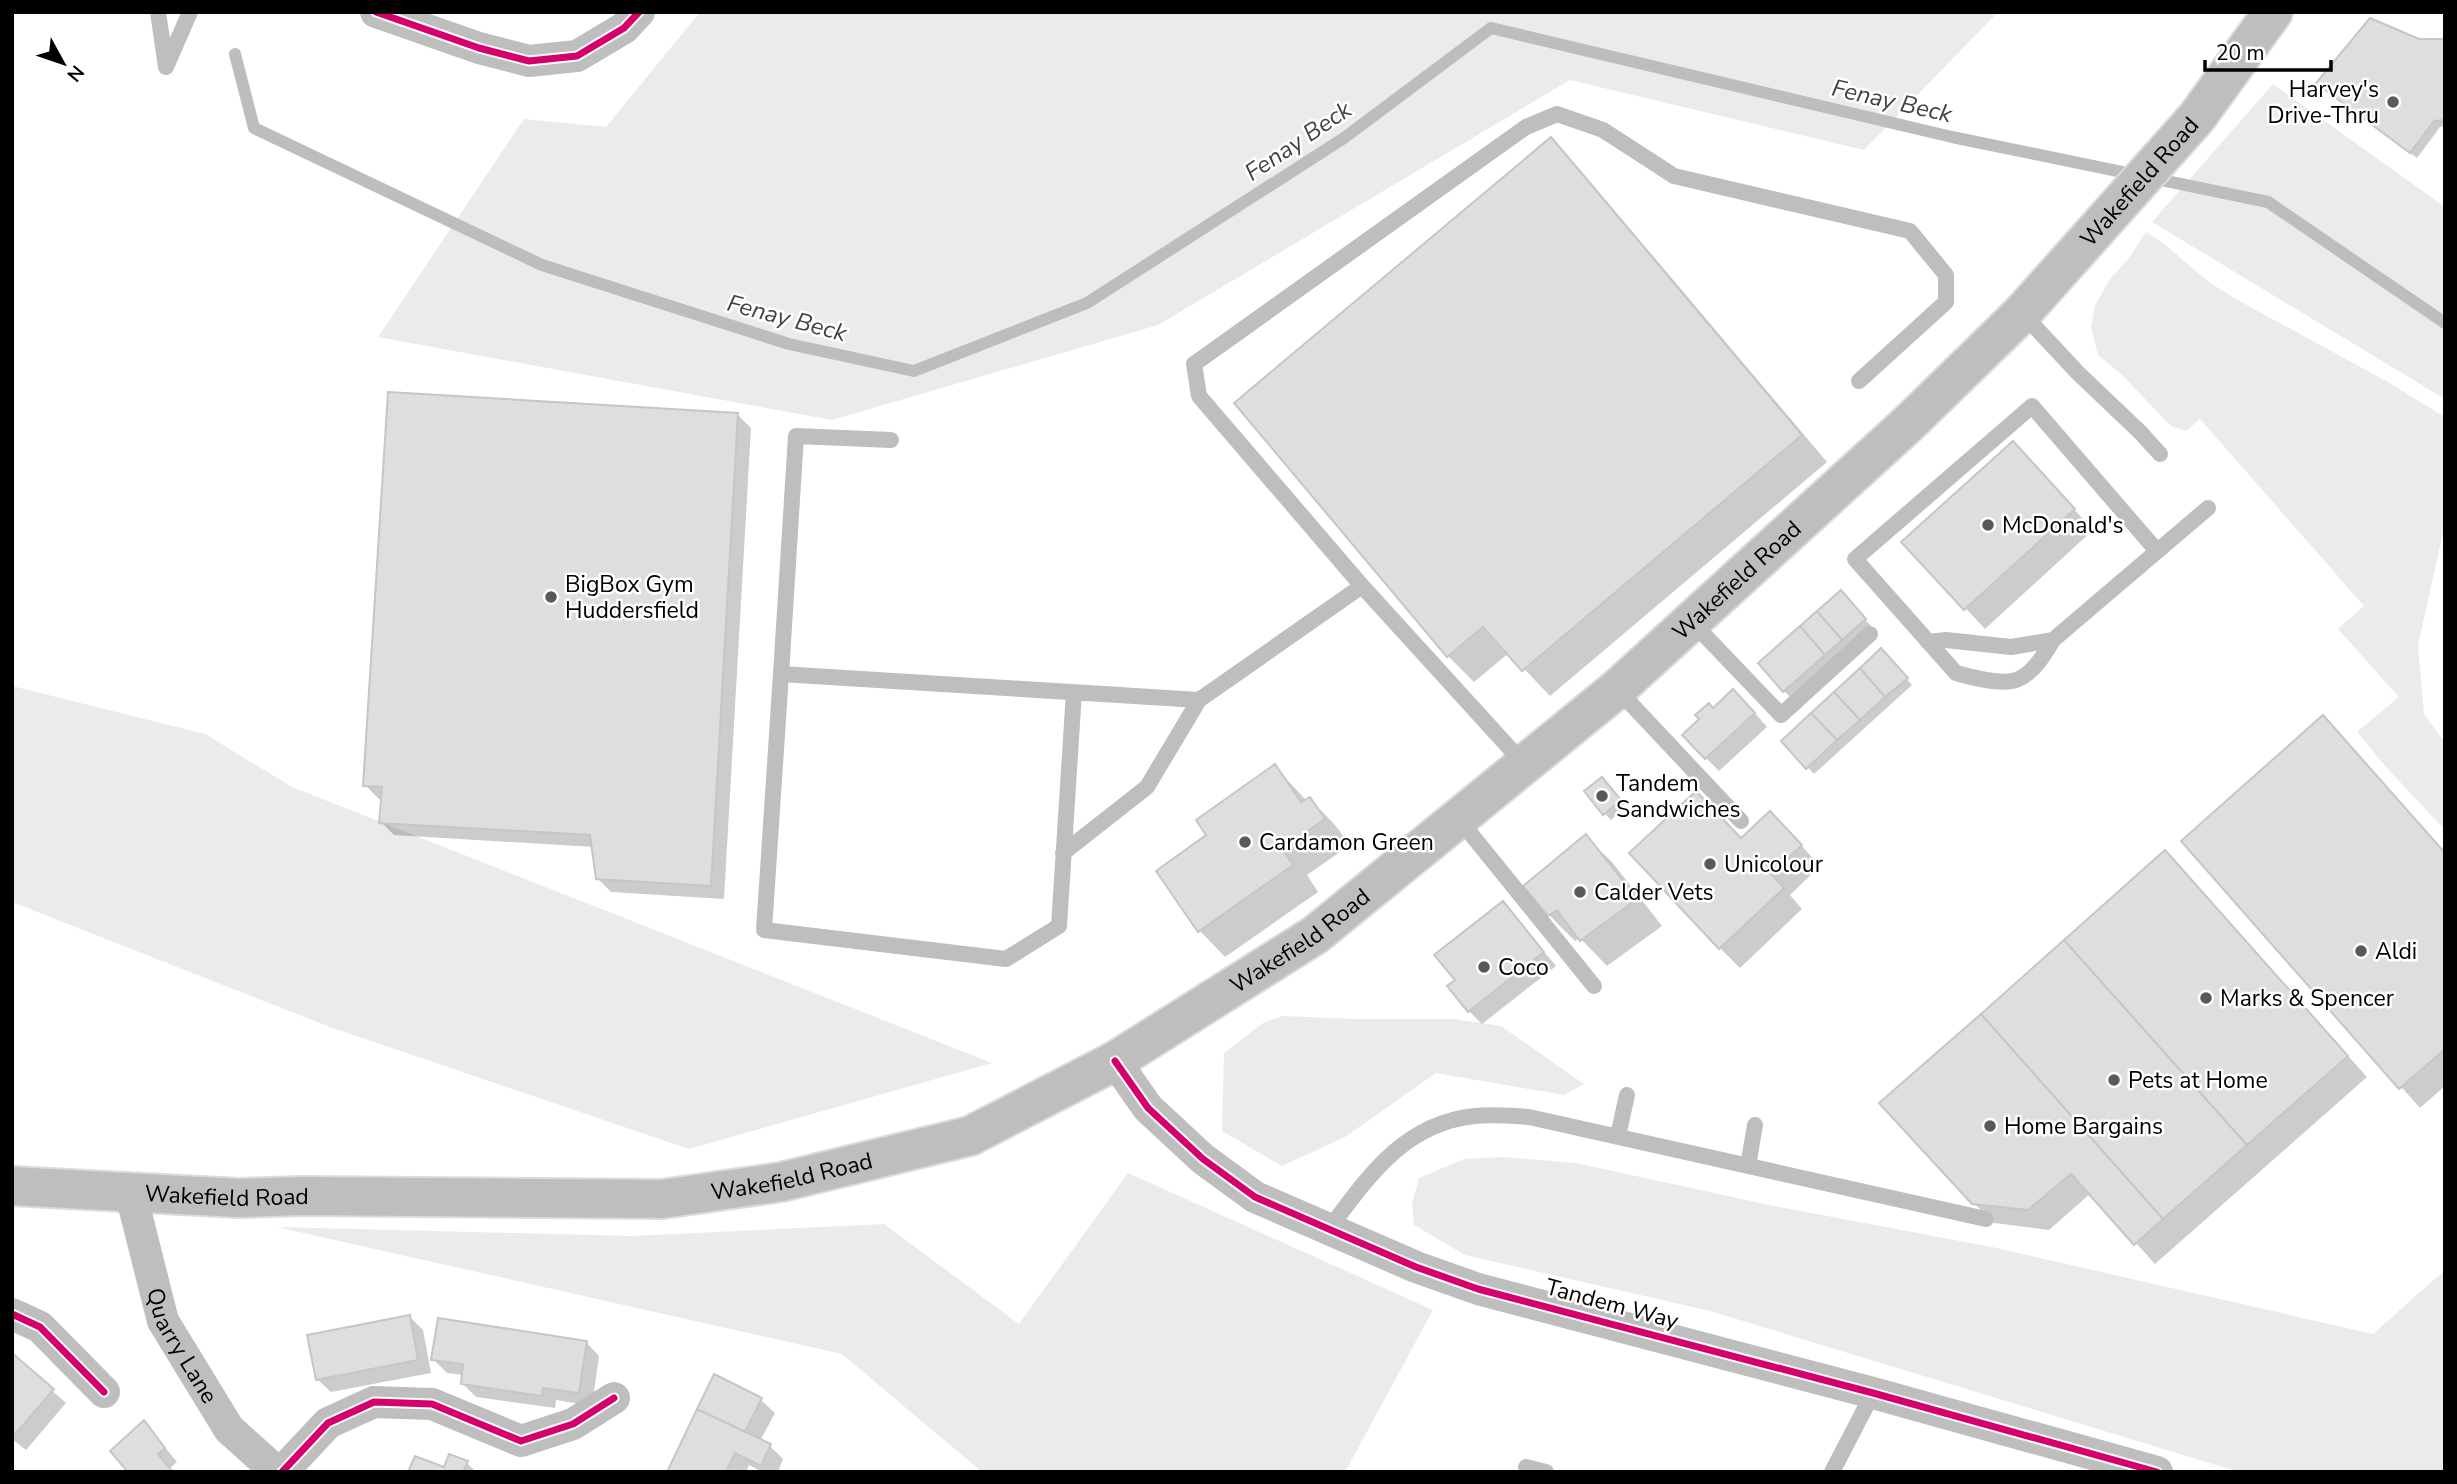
<svg xmlns="http://www.w3.org/2000/svg" width="2457" height="1484" font-family="'Nunito Sans',sans-serif">
	<style>
		.green { fill: #ebebeb }
		.shadow { fill: #0003 }
		.lines { fill: none; stroke-linecap: round; stroke-linejoin: round }
		.stream { stroke: #bdbdbd; stroke-width: 12 }
		.building { fill: #dedede; stroke: #c6c6c6; stroke-width: 2 }
		.trunk-casing { stroke: #dbdbdb; stroke-width: 42 }
		.service { stroke: #bebebe; stroke-width: 16 }
		.minor { stroke: #bebebe; stroke-width: 32 }
		.trunk { stroke: #bebebe; stroke-width: 38 }
		.cycleway-casing { stroke: #fff; stroke-width: 11 }
		.cycleway { stroke: #d6006c; stroke-width: 7 }
		.poi-dot { fill: #595959; stroke: #fff; stroke-width: 2.5 }
		.labels { text-anchor: middle; dominant-baseline: central; stroke-width: 5; stroke-linejoin: round; paint-order: stroke }
		.poi-label { font-size: 23px; fill: #000; stroke: #fff; text-anchor: start }
		.street-label { font-size: 23px; fill: #000; stroke: #fff }
		.water-label { font-size: 24px; font-style: italic; fill: #424242; stroke: #fff }
	</style>
	<rect width="100%" height="100%" fill="#fff"/>
	<path class="green" d="M700,12H1998L1864,150L1570,80L1158,325L832,420L378,337L524,119L606,127Z
		M2273,84L2445,207V399L2152,222Z
		M2146,232L2163,243L2209,282L2234,298L2388,382L2445,417V524L2418,645L2424,714L2445,743V830L2386,767L2357,732L2399,697L2338,629L2364,606L2200,419L2186,431L2171,426L2120,373L2098,355L2091,327L2095,305L2111,278L2129,258Z
		M12,686L205,734L292,787L992,1063L689,1149L330,1027L12,902Z
		M1283,1016L1357,1019H1453L1501,1026L1584,1084L1564,1095L1436,1073L1345,1137L1282,1166L1222,1131L1224,1053L1263,1023Z
		M1503,1157L1576,1163L1769,1205L1992,1247L2373,1334L2445,1270V1472H2239L1710,1311L1465,1255L1414,1225L1412,1204L1419,1178L1464,1159Z
		M1128,1173L1433,1310L1345,1472H982L842,1354L277,1227L632,1236L884,1224L1019,1324Z"/>
	<path class="shadow" d="M2419,41H2445V126L2440,127L2417,158L2325,89Z
		M1551,139L1576,165L1827,462L1550,696L1509,653L1474,682L1448,656L1237,403Z
		M737,414L751,428L724,899L611,892L597,878L593,847L394,835L381,822L383,799H379L365,785Z
		M2032,463L2093,530L1985,629L1904,542Z
		M1847,599L1871,626L1830,661L1797,704L1784,691Z
		M1887,657L1912,685L1814,774L1783,741Z
		M1747,704L1767,727L1719,771L1706,758Z
		M1275,767L1307,801L1310,799L1335,825L1350,845L1307,875L1318,892L1225,957L1200,931L1209,836Z
		M1608,785L1626,807L1611,820L1605,814Z
		M1790,833L1820,866L1790,895L1802,909L1740,968L1720,948L1741,840Z
		M1586,837L1612,862L1662,926L1607,966L1580,938L1575,941L1549,915L1525,886Z
		M2183,841L2445,853V1086L2420,1108Z
		M2165,852L2367,1077L2155,1264L2091,1193L2049,1230L1994,1223L1973,1202Z
		M1503,903L1556,966L1482,1024L1469,1011L1458,980Z
		M410,1317L423,1330L431,1373L331,1392L317,1379Z
		M586,1342L599,1356L592,1406L556,1400L555,1408L476,1397L462,1383L464,1375L447,1373L433,1359Z
		M12,1355L66,1403L26,1450L12,1439Z
		M715,1376L761,1400L775,1413L760,1441L770,1446L783,1459L778,1472H762L749,1465L746,1472H669Z
		M144,1422L177,1462L170,1468L173,1472H130Z
		M467,1463L476,1472H410L445,1469Z"/>
	<g class="lines">
		<path class="stream" d="M235,54L254,128L542,265L789,344L914,371L1087,303L1344,138L1491,28L1952,137L2268,202L2445,323"/>
	</g>
	<path class="building" d="M2370,18L2419,39H2445V120L2434,121L2410,153L2316,83Z
		M1551,137L1802,435L1522,671L1483,627L1447,657L1234,403Z
		M388,392L738,413L711,886L596,879L590,835L379,823L382,787L363,786Z
		M2013,441L2075,509L1964,610L1901,542Z
		M1841,590L1866,619L1842,640L1817,611Z
		M1817,611L1842,640L1825,655L1800,626Z
		M1800,626L1825,655L1783,692L1758,663Z
		M1881,648L1908,678L1885,697L1860,668Z
		M1860,668L1885,697L1860,720L1834,692Z
		M1733,689L1755,713L1705,759L1682,735L1699,719L1695,715L1709,703L1713,708Z
		M1834,692L1860,720L1837,740L1811,713Z
		M1811,713L1837,740L1806,769L1781,741Z
		M2323,715L2445,853V1049L2399,1089L2181,841Z
		M1275,764L1301,802L1310,797L1325,819L1282,849L1293,865L1198,932L1156,871L1206,835L1196,820Z
		M1602,777L1621,800L1603,815L1584,791Z
		M1696,791L1741,838L1770,811L1802,845L1771,874L1784,888L1719,949L1629,853Z
		M1586,834L1637,899L1580,941L1557,910L1548,916L1523,886Z
		M2165,850L2348,1056L2247,1145L2064,940Z
		M1503,901L1544,952L1468,1012L1447,986L1455,980L1434,955Z
		M2064,940L2247,1145L2163,1219L1981,1014Z
		M1981,1014L2163,1219L2134,1245L2071,1174L2028,1210L1972,1204L1879,1103Z
		M410,1315L418,1360L316,1380L307,1335Z
		M438,1318L587,1341L579,1393L543,1388L542,1396L461,1384L463,1364L431,1360Z
		M12,1353L54,1389L12,1438Z
		M714,1374L762,1398L745,1432L697,1409Z
		M697,1409L771,1444L761,1466L735,1453L726,1472H667Z
		M144,1420L165,1448L158,1454L173,1472H128L110,1451Z
		M449,1454L468,1461L463,1472H408L415,1456L444,1467Z"/>
	<g class="lines">
		<defs>
			<g id="trunk">
				<path id="s2" d="M12,1186L238,1198L301,1196L662,1199L781,1182L970,1136L1115,1061L1315,935L1617,689L1909,423L2022,313L2197,117L2273,12"/>
			</g>
		</defs>
		<use href="#trunk" class="trunk-casing"/>
		<path class="service" d="M158,12L166,67
			M166,67L190,12
			M2022,313L2078,373L2141,433L2160,454
			M2157,551L2032,406L1855,559L1956,673C1970,677 2002,685 2016,680C2033,674 2044,655 2053,640L2208,508
			M1691,621L1781,715L1870,634
			M1928,642L1946,640L2011,647L2053,640
			M781,674L796,436L891,440
			M1617,689L1741,821
			M1074,692L1059,926L1006,959L764,930L781,674L1199,700L1362,586
			M1525,765L1362,586L1199,396L1194,364L1526,127L1557,114L1603,130L1674,176L1910,231L1946,275V302L1859,381
			M1458,818L1594,986
			M1063,853L1147,787L1199,700
			M1618,1136L1627,1095
			M1748,1166L1755,1125
			M1329,1229C1368,1177 1404,1123 1475,1116C1492,1114 1511,1116 1529,1117L1986,1219
			M1526,1467L1546,1472
			M1832,1472L1873,1393"/>
		<g class="minor">
			<path d="M376,12L479,48L529,61L577,56L624,28L639,12"/>
			<path d="M1115,1061L1148,1108L1203,1159L1255,1197L1416,1267L1478,1289L1873,1393L2157,1472"/>
			<path id="s1" d="M131,1194L163,1321L229,1429L277,1472"/>
			<path d="M12,1314L40,1327L104,1392"/>
			<path d="M282,1472L328,1423L374,1402L432,1404L521,1441L573,1424L614,1398"/>
		</g>
		<use href="#trunk" class="trunk"/>
		<defs>
			<path id="cycleway" d="M376,12L479,48L529,61L577,56L624,28L639,12
				M1115,1061L1148,1108L1203,1159L1255,1197L1416,1267L1478,1289L1873,1393L2157,1472
				M12,1314L40,1327L104,1392
				M282,1472L328,1423L374,1402L432,1404L521,1441L573,1424L614,1398"/>
		</defs>
		<use href="#cycleway" class="cycleway-casing"/>
		<use href="#cycleway" class="cycleway"/>
	</g>
	<g class="poi-dot">
		<circle cx="2393" cy="102" r="7"/>
		<circle cx="1988" cy="525" r="7"/>
		<circle cx="551" cy="597" r="7"/>
		<circle cx="1602" cy="796" r="7"/>
		<circle cx="1245" cy="842" r="7"/>
		<circle cx="1710" cy="864" r="7"/>
		<circle cx="1580" cy="892" r="7"/>
		<circle cx="2361" cy="951" r="7"/>
		<circle cx="1484" cy="967" r="7"/>
		<circle cx="2206" cy="998" r="7"/>
		<circle cx="2114" cy="1080" r="7"/>
		<circle cx="1990" cy="1126" r="7"/>
	</g>
	<g class="labels">
		<g class="poi-label">
			<text x="2379" y="89" text-anchor="end">Harvey's<tspan x="2379" dy="26">Drive-Thru</tspan></text>
			<text x="2002" y="525">McDonald's</text>
			<text x="565" y="584">BigBox Gym<tspan x="565" dy="26">Huddersfield</tspan></text>
			<text x="1616" y="783">Tandem<tspan x="1616" dy="26">Sandwiches</tspan></text>
			<text x="1259" y="842">Cardamon Green</text>
			<text x="1724" y="864">Unicolour</text>
			<text x="1594" y="892">Calder Vets</text>
			<text x="2375" y="951">Aldi</text>
			<text x="1498" y="967">Coco</text>
			<text x="2220" y="998">Marks &amp; Spencer</text>
			<text x="2128" y="1080">Pets at Home</text>
			<text x="2004" y="1126">Home Bargains</text>
		</g>
		<g class="street-label">
			<text stroke="none"><textPath href="#s2" startOffset="2483">Wakefield Road</textPath></text>
			<text stroke="none"><textPath href="#s2" startOffset="1916">Wakefield Road</textPath></text>
			<text stroke="none"><textPath href="#s2" startOffset="1349">Wakefield Road</textPath></text>
			<text stroke="none"><textPath href="#s2" startOffset="782">Wakefield Road</textPath></text>
			<text stroke="none"><textPath href="#s2" startOffset="215">Wakefield Road</textPath></text>
			<text transform="translate(1612 1304) rotate(15)">Tandem Way</text>
			<text stroke="none"><textPath href="#s1" startOffset="161">Quarry Lane</textPath></text>
		</g>
		<g class="water-label">
			<text transform="translate(1892 101) rotate(13)">Fenay Beck</text>
			<text transform="translate(1298 141) rotate(-34)">Fenay Beck</text>
			<text transform="translate(787 318) rotate(15)">Fenay Beck</text>
		</g>
	</g>
	<rect width="2457" height="1484" fill="none" stroke="#000000" stroke-width="28"/>
	<g transform="translate(63 63) rotate(130)" stroke="#ffffff" stroke-width="5" paint-order="stroke">
	<path d="M0-5L12 26L0 18L-12 26Z" fill="#000000"/>
	<text y="-10" font-size="19" font-weight="bold" text-anchor="middle" fill="#000000">N</text>
	</g>
	<path d="M2205 60v10h126v-10" fill="none" stroke="#000000" stroke-width="3.5"/>
	<text x="2216" y="60" font-size="21" fill="#000000" stroke="#ffffff" stroke-width="5" paint-order="stroke">20 m</text>
</svg>
